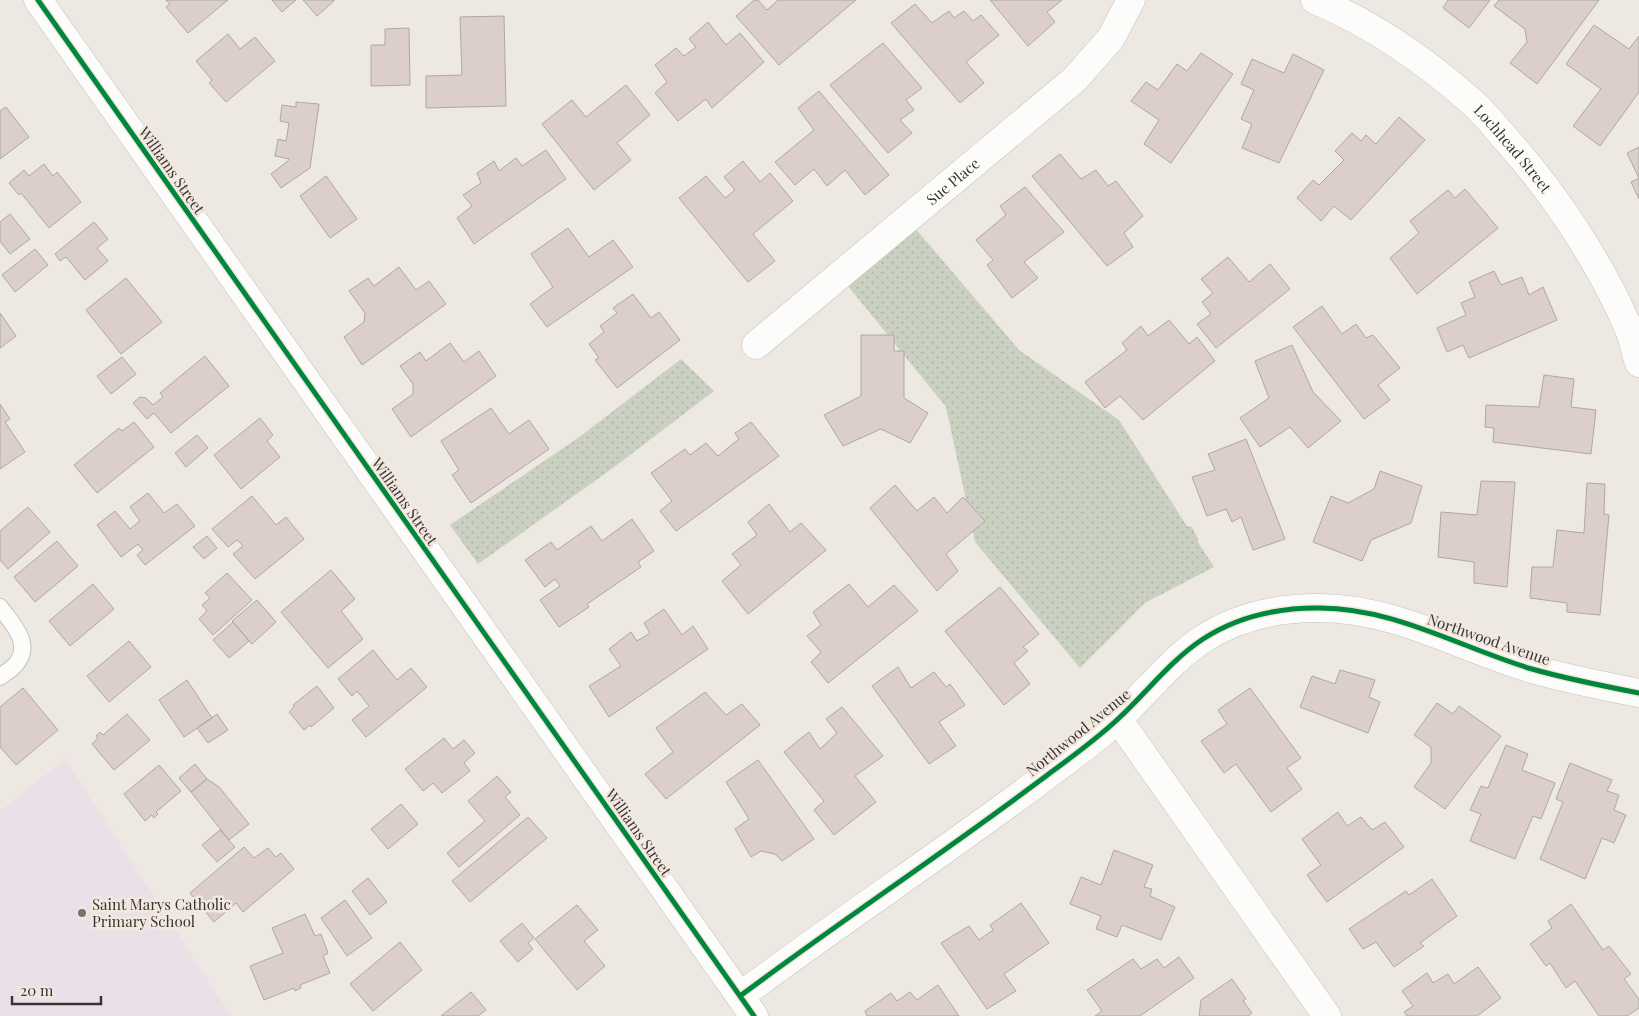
<svg xmlns="http://www.w3.org/2000/svg" width="1639" height="1016" font-family="'Playfair Display',serif">
	<style>
		.education { fill: #ece0e8 }
		.park { fill: url(#park-dots) }
		.building { fill: #dbcecb; stroke: #ada8a5 }
		.lines { fill: none; stroke-linecap: round; stroke-linejoin: round }
		.lane-casing { stroke: #c5c2be; stroke-width: 18 }
		.street-casing { stroke: #c5c2be; stroke-width: 29 }
		.lane { stroke: #fcfcfb; stroke-width: 16 }
		.street { stroke: #fcfcfb; stroke-width: 28 }
		.cycleway-casing { stroke: #f2e8df; stroke-width: 8 }
		.cycleway { stroke: #00873e; stroke-width: 5 }
		.poi-dot { fill: #78736f; stroke: #f2e8df; stroke-width: 2 }
		.labels { text-anchor: middle; dominant-baseline: central; stroke-width: 5; stroke-linejoin: round; paint-order: stroke }
		.street-label { font-size: 15px; fill: #383431; stroke: #f2e8df }
		.poi-label { font-size: 15px; fill: #383431; stroke: #f2e8df; text-anchor: start }
	</style>
	<defs>
		<pattern id="park-dots" width="8" height="8" patternUnits="userSpaceOnUse" patternTransform="scale(1.25)"><rect width="8" height="8" fill="#cbd1c0"/><path d="M2 2h.1M6 6h.1" fill="none" stroke="#afb4a5" stroke-width="1.8" stroke-linecap="round"/></pattern>
	</defs>
	<rect width="100%" height="100%" fill="#eee8e3"/>
	<path class="education" d="M65,759L231,1016H0V811Z"/>
	<path class="park" d="M915,228L1019,350L1119,420L1187,526L1192,527L1198,539V542L1214,567L1145,603L1080,668L975,542L946,407L848,286Z
		M681,359L714,391L613,468L478,564L450,525L578,438Z"/>
	<path class="building" d="M166,0H228L188,33L166,7L170,4Z
		M272,0H296L282,12Z
		M303,0H334V1L317,16Z
		M754,0H758L767,10L778,0H856L779,65L736,16Z
		M990,0H1062L1047,12L1055,22L1028,46Z
		M1448,0H1490L1469,28L1443,8Z
		M1499,0H1599L1537,84L1510,63L1527,42L1525,29L1494,6Z
		M915,4L932,23L949,11L954,18L964,11L973,21L981,15L999,35L966,62L984,83L960,103L891,23Z
		M504,16L506,106L426,108V76L462,75L460,17Z
		M708,22L726,45L740,33L764,62L712,108L706,99L678,121L655,93L667,82L655,65L676,48L684,56L696,47L689,39Z
		M1594,25L1629,49L1639,36V92L1600,146L1573,126L1601,89L1566,64Z
		M409,28L410,85L371,86V45H385V29Z
		M228,34L240,49L255,37L275,61L226,102L209,83L212,80L196,61Z
		M883,43L922,88L906,100L914,110L900,120L912,133L888,153L830,85Z
		M1201,53L1233,74L1171,163L1144,144L1159,120L1131,101L1146,82L1158,90L1177,64L1187,71Z
		M1293,54L1324,70L1279,163L1242,148L1252,124L1241,119L1254,90L1241,84L1252,59L1284,73Z
		M626,85L650,115L617,143L631,160L594,190L542,124L572,100L586,117Z
		M819,91L889,175L865,195L845,170L827,186L814,169L795,185L775,162L814,130L798,108Z
		M296,102L319,104L310,168L281,188L271,174L288,161L289,159L275,156L278,139L286,141L289,123L280,121L282,105L296,107Z
		M6,107L29,137L0,159V111Z
		M1399,117L1425,140L1351,220L1334,206L1321,221L1297,198L1313,180L1319,185L1344,160L1335,151L1352,133L1361,141L1366,135L1376,144Z
		M1639,147V199L1631,182L1639,178L1627,153Z
		M546,150L566,179L474,244L457,218L472,206L463,195L481,183L477,173L494,161L499,171L516,158L522,166Z
		M1060,154L1081,179L1096,170L1108,186L1116,181L1143,216L1124,233L1133,247L1107,266L1032,176Z
		M743,161L760,182L770,173L793,201L753,234L775,261L748,282L679,198L706,176L725,198L735,190L724,177Z
		M44,164L53,176L57,172L81,202L49,228L21,193L19,195L9,183L24,170L29,176Z
		M326,176L357,219L330,238L300,196Z
		M1025,187L1064,232L1024,262L1038,278L1012,298L987,265L993,260L976,240L1006,215L1000,206Z
		M1465,189L1498,228L1417,294L1390,258L1419,233L1410,221L1448,190L1455,198Z
		M10,214L30,239L10,254L0,241V222Z
		M94,222L108,239L97,248L108,261L85,280L66,257L60,261L55,254Z
		M568,228L589,257L613,240L633,267L547,327L530,304L553,287L531,254Z
		M35,249L48,265L15,292L2,275Z
		M1228,257L1249,282L1270,264L1290,289L1216,348L1197,324L1211,314L1202,302L1213,293L1201,279Z
		M399,267L416,290L429,281L446,304L362,365L344,337L364,322L365,313L349,291L368,278L374,286Z
		M1494,271L1501,285L1522,277L1529,295L1543,287L1557,320L1469,358L1463,345L1447,352L1437,328L1466,315L1461,303L1475,297L1469,282Z
		M126,278L162,322L121,354L86,310Z
		M633,294L651,318L659,312L680,340L617,388L595,360L599,358L589,344L604,332L600,326L617,313L613,308Z
		M1322,306L1342,334L1356,324L1366,338L1373,335L1400,368L1378,385L1390,400L1364,419L1293,327Z
		M0,313L16,336L0,348Z
		M1169,320L1189,344L1197,337L1215,361L1143,420L1120,396L1105,408L1085,382L1127,350L1122,343L1141,326L1148,336Z
		M861,335H894V351H904V398L928,413L910,443L881,429L843,446L824,415L861,396Z
		M450,343L464,362L479,351L496,376L411,437L392,409L413,394V384L400,366L420,352L426,361Z
		M1292,345L1313,392L1341,421L1308,448L1290,427L1260,447L1240,418L1269,398L1255,361Z
		M205,356L229,386L171,433L154,413L147,419L133,403L140,397L146,398L153,405L163,397L160,393Z
		M122,357L136,374L111,394L97,376Z
		M1544,375L1574,379L1571,407L1596,410L1591,454L1493,442L1494,428L1485,427L1486,405L1539,407Z
		M0,404L10,419L5,422L25,452L0,469Z
		M491,408L509,434L529,420L549,449L471,503L452,475L459,470L441,441Z
		M260,418L273,435L267,441L280,457L241,489L214,455Z
		M134,422L154,447L97,493L74,465L119,428L122,431Z
		M751,422L779,456L676,531L660,511L672,501L651,473L685,449L690,455L706,443L718,456L739,439L735,433Z
		M197,435L208,448L186,467L175,453Z
		M1246,439L1285,539L1253,550L1241,517L1232,522L1226,509L1207,516L1192,477L1215,470L1208,454Z
		M1380,471L1422,486L1411,523L1371,540L1362,561L1313,542L1331,496L1348,503L1374,489Z
		M1481,481L1515,482L1507,587L1474,583V562L1438,557L1441,512L1477,515Z
		M1587,483L1605,484L1604,514L1609,515L1600,615L1567,612V603L1530,598L1532,567H1553L1557,530L1584,533Z
		M895,485L917,511L934,497L947,513L963,497L985,521L946,554L958,571L937,591L870,508Z
		M148,493L164,513L177,504L195,526L145,565L137,555L143,550L138,544L121,557L97,525L115,511L130,529L140,521L130,507Z
		M252,496L276,525L286,517L304,539L255,579L233,554L243,546L237,540L228,547L212,529Z
		M769,504L790,532L801,523L826,550L748,614L722,581L741,565L732,554L757,535L748,522Z
		M28,507L50,532L8,569L0,560V531Z
		M632,519L654,551L638,562L641,567L587,604L589,607L559,627L540,600L560,586L555,579L545,587L525,560L551,542L557,550L591,526L602,541Z
		M207,536L217,548L204,559L193,547Z
		M57,541L78,566L35,602L14,577Z
		M331,570L355,599L341,611L363,639L328,668L281,612Z
		M227,573L252,600L213,635L199,619L207,611L202,605L210,598L205,593Z
		M93,584L114,609L70,646L49,621Z
		M849,584L868,607L894,585L918,611L828,683L811,662L821,652L807,636L821,625L813,612Z
		M1000,587L1039,634L1023,647L1028,651L1014,663L1030,684L1004,705L945,631Z
		M257,600L276,622L252,644L232,621Z
		M664,609L682,635L693,626L708,649L609,717L589,686L621,666L609,649L631,632L637,641L650,633L644,623Z
		M233,622L249,641L229,658L213,640Z
		M129,641L151,667L109,702L87,676Z
		M373,650L397,680L411,668L427,687L366,737L352,720L369,706L357,691L352,696L338,679Z
		M898,667L911,688L934,672L946,687L950,684L965,705L939,722L956,746L929,764L872,686Z
		M1340,670L1375,680L1369,697L1380,702L1368,733L1300,707L1312,676L1335,684Z
		M187,680L212,718L184,737L159,700Z
		M317,686L334,708L311,727L310,725L304,730L289,712L294,707L293,705Z
		M23,688L58,730L16,765L0,747V707Z
		M1250,688L1301,758L1287,768L1302,789L1271,812L1236,764L1224,773L1201,741L1227,724L1218,710Z
		M705,692L726,715L742,704L760,725L666,799L645,774L673,752L656,728Z
		M1437,703L1453,714L1459,706L1501,736L1445,809L1414,787L1431,763V747L1414,735Z
		M842,707L883,756L855,776L876,802L834,835L814,810L824,801L784,752L809,732L820,749L837,733L826,719Z
		M127,714L150,740L114,770L92,744L98,738L96,736L100,732L103,735Z
		M217,714L228,730L208,743L197,728Z
		M444,738L453,749L464,740L475,753L464,763L470,771L442,793L433,783L423,791L405,769Z
		M1506,745L1528,754L1522,770L1555,783L1541,819L1533,816L1515,859L1470,841L1481,814L1470,810L1481,786L1488,788Z
		M758,760L814,839L782,861L775,854L761,851L751,857L735,829L749,819L726,782Z
		M1570,763L1612,780L1607,791L1619,795L1614,810L1626,815L1614,843L1602,838L1585,879L1540,859L1563,802L1556,799Z
		M195,764L207,779L191,792L179,778Z
		M159,765L181,791L156,812L158,814L154,818L152,815L145,821L124,794Z
		M497,776L511,792L505,797L520,815L459,867L447,853L485,821L468,801Z
		M207,779L219,787L249,824L229,840L191,792Z
		M401,804L418,824L388,849L371,829Z
		M1338,812L1347,826L1361,817L1372,830L1385,822L1404,847L1327,902L1307,875L1321,865L1302,839Z
		M528,817L547,838L470,902L452,881Z
		M220,830L235,847L217,862L202,845Z
		M244,847L254,858L268,848L276,857L281,853L294,869L243,912L236,903L214,922L190,893Z
		M1114,850L1153,865L1144,887L1152,889L1150,896L1175,907L1161,940L1122,925L1117,937L1096,929L1101,916L1070,904L1081,877L1101,885Z
		M368,878L387,902L370,915L352,891Z
		M1432,879L1457,916L1420,943L1424,946L1394,967L1376,942L1363,949L1349,929L1406,891L1409,895Z
		M345,900L372,938L347,956L321,918Z
		M1021,903L1049,943L1004,974L1016,991L987,1009L941,943L969,926L979,940L993,930L990,925Z
		M1571,904L1603,950L1609,946L1631,974L1624,979L1639,999V1008L1627,1016H1599L1575,981L1566,988L1550,963L1546,966L1530,944L1552,928L1548,921Z
		M577,905L598,930L584,941L605,966L577,990L535,939Z
		M305,914L315,936L321,934L328,953L323,956L330,973L300,985L301,988L295,991L294,988L264,1000L250,966L283,953L272,928Z
		M522,923L534,938L528,943L533,949L518,962L500,941Z
		M400,942L422,970L373,1011L350,984Z
		M1179,957L1194,978L1140,1016H1095L1102,1011L1087,990L1133,959L1141,969L1157,959L1164,968Z
		M1478,967L1501,998L1477,1016H1407L1404,1012L1413,1006L1402,991L1427,973L1433,983L1448,974L1454,984Z
		M1232,979L1246,999L1243,1001L1252,1013L1248,1016H1199L1201,1000Z
		M938,985L959,1016H867L865,1011L891,993L897,1001L910,992L917,1000Z
		M471,992L486,1010L478,1016H441Z"/>
	<g class="lines">
		<defs>
			<path id="lane" d="M0,607C12,624 33,643 16,664C12,669 5,673 0,677"/>
			<g id="street">
				<path d="M38,0L754,1016"/>
				<path id="s1" d="M1315,0C1372,24 1427,62 1473,103C1484,113 1494,125 1504,137C1553,191 1599,260 1628,327C1633,338 1635,351 1639,363"/>
				<path id="s2" d="M756,345L1075,79L1111,38L1131,0"/>
				<path d="M1118,719L1327,1016"/>
				<path d="M740,996C842,920 948,850 1050,773C1073,756 1098,738 1119,718C1147,692 1171,660 1203,639C1237,617 1277,608 1317,608C1393,607 1461,648 1532,669C1567,679 1603,686 1639,693"/>
			</g>
		</defs>
		<use href="#lane" class="lane-casing"/>
		<use href="#street" class="street-casing"/>
		<use href="#lane" class="lane"/>
		<use href="#street" class="street"/>
		<defs>
			<path id="cycleway" d="M38,0L754,1016
				M740,996C842,920 948,850 1050,773C1073,756 1098,738 1119,718C1147,692 1171,660 1203,639C1237,617 1277,608 1317,608C1393,607 1461,648 1532,669C1567,679 1603,686 1639,693"/>
		</defs>
		<use href="#cycleway" class="cycleway-casing"/>
		<use href="#cycleway" class="cycleway"/>
	</g>
	<circle class="poi-dot" cx="82" cy="913" r="5"/>
	<g class="labels">
		<g class="street-label">
			<text stroke="none"><textPath href="#s1" startOffset="250">Lochhead Street</textPath></text>
			<text transform="translate(172 170) rotate(55)">Williams Street</text>
			<text stroke="none"><textPath href="#s2" startOffset="256">Sue Place</textPath></text>
			<text transform="translate(405 501) rotate(55)">Williams Street</text>
			<text transform="translate(1489 639) rotate(19)">Northwood Avenue</text>
			<text transform="translate(1078 732) rotate(-39)">Northwood Avenue</text>
			<text transform="translate(639 832) rotate(55)">Williams Street</text>
		</g>
		<g class="poi-label">
			<text x="92" y="904">Saint Marys Catholic<tspan x="92" dy="17">Primary School</tspan></text>
		</g>
	</g>
	<path d="M12 996v8h89v-8" fill="none" stroke="#383431" stroke-width="2.5"/>
	<text x="20" y="996" font-size="15" fill="#383431" stroke="#f2e8df" stroke-width="4" paint-order="stroke">20 m</text>
</svg>
